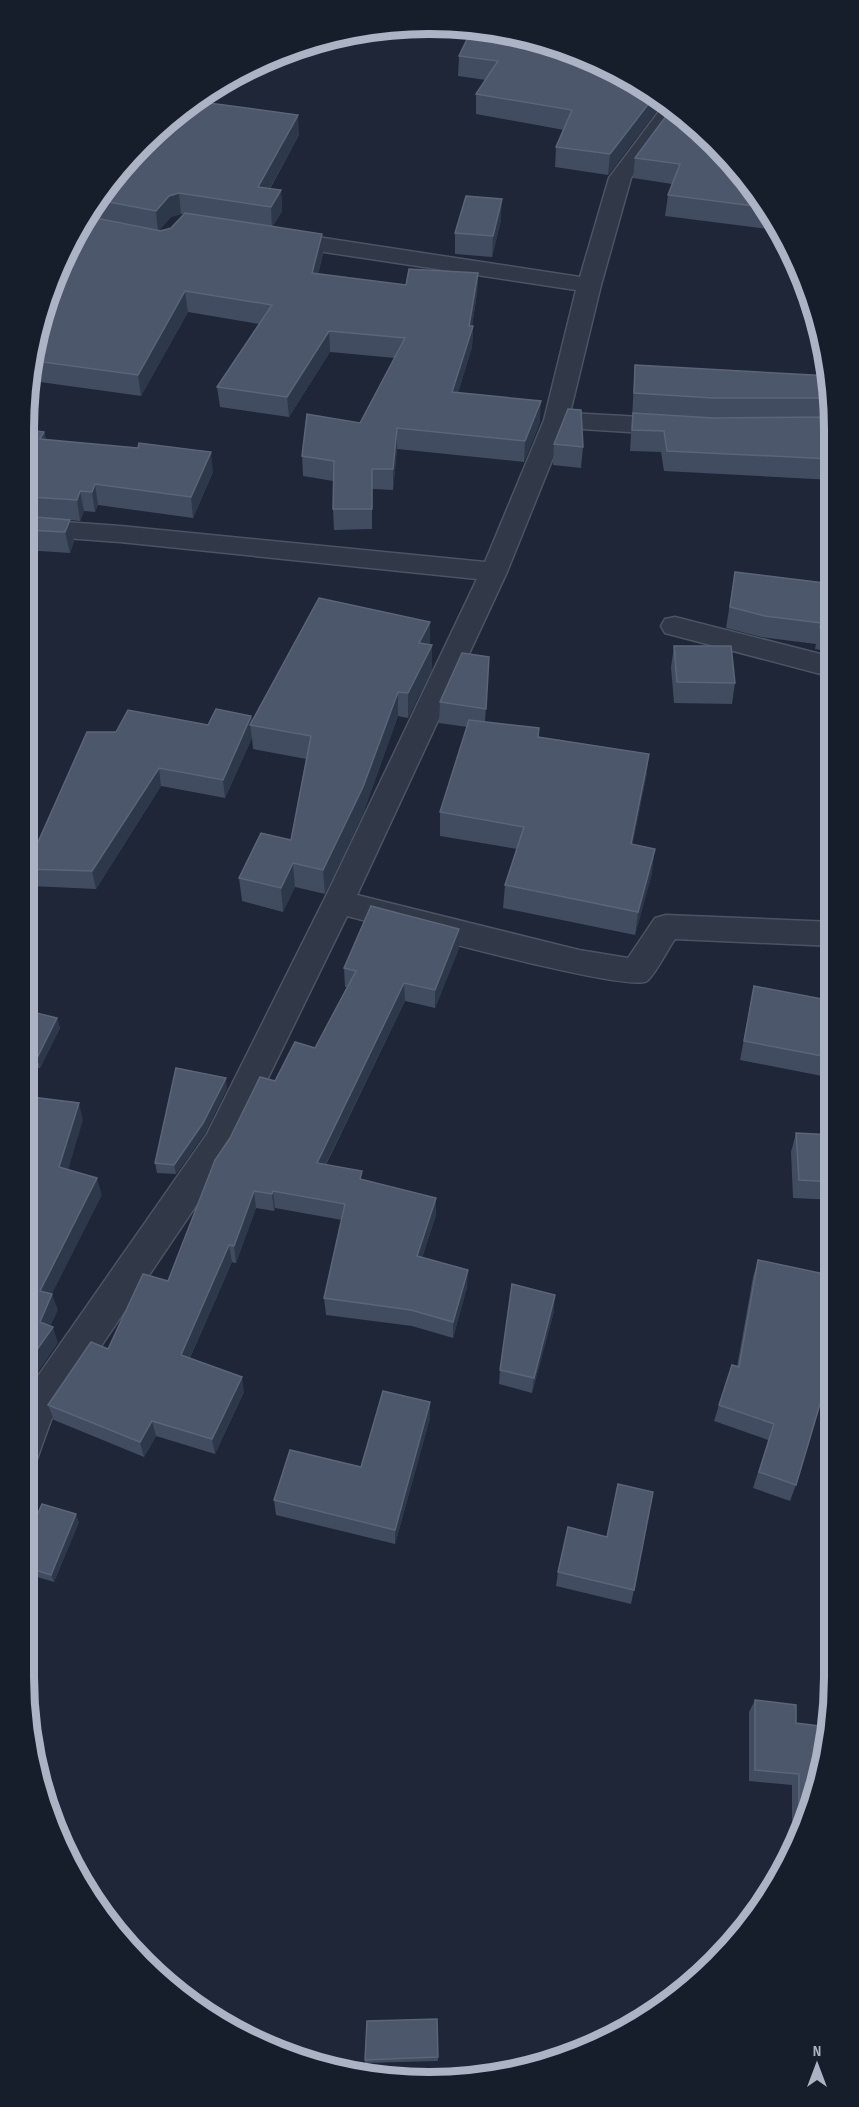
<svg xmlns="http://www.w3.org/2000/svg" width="859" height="2107" font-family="'Sofia Sans Condensed',sans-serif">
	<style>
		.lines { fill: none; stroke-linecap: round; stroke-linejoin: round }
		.minor-casing { stroke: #4c5362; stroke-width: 3 }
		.minor { fill: #313847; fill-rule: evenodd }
		.wall { fill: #414c60; fill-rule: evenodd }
		.shaded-wall { fill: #2e384b }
		.building { fill: #4c576b; stroke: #5b6579; stroke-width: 1.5 }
		.rim { fill: none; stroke: #abb3c5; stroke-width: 8 }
	</style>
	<rect width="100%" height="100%" fill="#1e2637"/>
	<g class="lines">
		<defs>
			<path id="minor" d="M666,102L678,113L631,178L601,285L570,413L677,419L686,422L689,427L686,432L677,435L565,428L507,572L357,895L579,950L628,958L655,918L666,915L833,922V946L675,939C668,949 655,975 647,981C629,994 384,925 347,916L231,1154L51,1420L37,1459L24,1464V1396L207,1134L327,894L477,579L120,542L24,535V519L120,526L485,562L544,420L576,290L278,245L270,243L267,238L270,233L278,231L580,277L609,178Z
				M675,617L832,657V677L665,633L661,626L665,619Z"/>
		</defs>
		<use href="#minor" class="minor-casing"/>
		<use href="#minor" class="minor"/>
	</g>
	<path class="wall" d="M473,27L654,92L664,101L608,175L555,167L556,147L564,130L476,114V94L486,80L458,76L459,56Z
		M299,135L270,189L281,190L282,211L273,226L323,254L318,274L406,285L478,273L477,293L472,326H473L472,347L458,393L540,422L524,462L397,449L393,490L372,489V529L334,530L333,509V481L303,476L302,456L360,423L395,358L330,352L289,417L220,407L217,387L259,324L188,312L141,396L40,382L30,395L45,299L78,227L124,162ZM181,214H184L171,228L159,230L171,217Z
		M635,158L735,162L770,219L767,229L665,216L668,195L672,184L633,178Z
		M501,220L492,257L455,254V233Z
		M635,365L831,376L832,480L664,471L661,452L630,451Z
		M24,429L44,432L46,440L213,472L193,518L98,505L95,512L84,511L80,521L70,520L74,541L70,553L24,550V516L35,517V514L24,512Z
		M554,444L583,447L581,468L553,465Z
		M735,572L832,584V652L815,649L816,644L761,637L726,628Z
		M430,644L432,645V669L408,718L398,716L364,811L325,894L295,887L283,912L242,901L239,878L291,840L306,759L253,749L252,738L225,798L161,786L96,889L31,886L26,869L116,732L208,725L251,716L252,721Z
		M674,646L735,683L732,704L674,703L671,667Z
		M488,678L485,722L539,737L649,754L646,778L632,845L652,873L635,935L503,908L505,885L517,849L440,836V812L467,727L439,723L440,702Z
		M459,948L435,1008L405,1001L326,1165L363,1180L436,1215L422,1258L467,1287L453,1338L412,1326L326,1315L324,1298L342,1220L275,1208L274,1211L256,1208L236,1263L232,1262L190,1358L244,1392L215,1454L156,1436L144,1457L54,1420L48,1405L108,1349L168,1281L275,1081L315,1048L347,987H345L344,968Z
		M754,986L833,1058L827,1077L740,1060Z
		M24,1010L57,1018L60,1028L40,1068L24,1065Z
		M227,1088L205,1133L176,1174L157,1173L155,1163Z
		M796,1133L834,1135V1200L793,1198L791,1152Z
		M758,1260L796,1485L790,1501L753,1488L768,1440L714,1421L719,1405L737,1367L753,1277Z
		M554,1311L532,1393L499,1384L500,1370Z
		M430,1418L395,1544L276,1515L274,1500L361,1467Z
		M79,1522L54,1582L24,1573V1546Z
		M558,1572L634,1590L631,1604L556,1586Z
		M755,1700L796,1723L814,1808L792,1847V1785L749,1781V1712Z
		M437,2019L438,2061L365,2063V2060Z"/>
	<path class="shaded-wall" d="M656,94L664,101L608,175L610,154Z
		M298,115L299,135L260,206L258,187Z
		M281,190L282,211L272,228L271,207Z
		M179,193L181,214L171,217L158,232L156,211L169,196Z
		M502,199L501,220L492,257L493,236Z
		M322,234L323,254L313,293L312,273Z
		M478,273L477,293L471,332L473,326L472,347L452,413V392L469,326Z
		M185,291L188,312L141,396L138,375Z
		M329,331L330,352L289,417L287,397Z
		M36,361L40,382L30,395L35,363Z
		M541,401L540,422L524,462L525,441Z
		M397,428V449L393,490V469Z
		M44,432L48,452L40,439Z
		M211,452L213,472L193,518L191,497Z
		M95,484L98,505L95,512L92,492Z
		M80,491L84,511L80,521L77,500Z
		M70,520L74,541L70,553L65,532Z
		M430,622V647L419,643Z
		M432,645V669L408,718V693Z
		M398,692V716L364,811L325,894L323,870Z
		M251,716L252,725H250L252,738L225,798L223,780Z
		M649,754L646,778L628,868L631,844Z
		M159,768L161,786L96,889L92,871Z
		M655,849L652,873L635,935L638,912Z
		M293,863L295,887L283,912L281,888Z
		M459,929V948L435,1008V990Z
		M404,983L405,1001L318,1180L317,1163Z
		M57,1018L60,1028L40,1068L37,1058Z
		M226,1078L227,1088L205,1133L176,1174L174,1165Z
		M79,1103L83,1120L64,1184L59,1167Z
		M97,1178L102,1195L52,1294L58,1310L46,1336L53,1327L58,1343L24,1392V1368L40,1322V1291Z
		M254,1191L256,1208L236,1263L234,1246Z
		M273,1191L275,1208L274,1211L272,1194Z
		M436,1198V1215L417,1273V1256Z
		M229,1245L232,1262L184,1371L181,1355Z
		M468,1270L467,1287L453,1338V1322Z
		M555,1295L554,1311L532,1393L534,1378Z
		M242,1377L244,1392L215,1454L212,1439Z
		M430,1402V1418L395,1544V1530Z
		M152,1421L156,1436L144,1457L140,1442Z
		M76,1514L79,1522L54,1582L51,1575Z"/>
	<path class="building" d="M473,27H482L560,45L656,94L610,154L556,147L572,110L476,94L498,61L459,56Z
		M194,101L298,115L258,187L281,190L271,207L179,193L169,196L156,211L98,200L124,162L182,108Z
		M672,108L735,162L762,207L668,195L680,164L635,158Z
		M466,196L502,199L493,236L455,233Z
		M185,213L322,234L312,273L406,285L409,269L478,273L469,326H473L452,392L541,401L525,441L397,428L393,469H372V509H333L334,461L302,456L307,414L360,423L405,338L329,331L287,397L217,387L272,305L185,291L138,375L36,361L35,363L45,299L78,227L86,216L161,231L171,228Z
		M635,365L831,376L832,398H713L634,393Z
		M568,409L581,410L583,447L554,444Z
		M633,413L713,418L832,417V459L667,451L664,431L632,430Z
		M24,429L44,432L40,439L138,448L139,443L211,452L191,497L95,484L92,492L80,491L77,500L31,497L32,493L24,492Z
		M24,516L70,520L65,532L24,530Z
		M735,572L832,584V630L820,628L821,623L765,616L730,607Z
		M319,598L430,622L419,643L432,645L408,693L398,692L363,787L323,870L293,863L281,888L239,878L261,833L291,840L311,736L250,725Z
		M674,646H731L735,683L677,682Z
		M462,653L489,657L486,709L440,702Z
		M216,709L251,716L223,780L159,768L92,871L26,869L87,732H116L128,710L208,725Z
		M469,720L539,728L538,737L649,754L631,844L655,849L638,912L505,885L524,827L440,812Z
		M371,906L459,929L435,990L404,983L317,1163L362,1171L360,1179L436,1198L417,1256L468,1270L453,1322L411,1310L324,1298L345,1204L273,1191L272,1194L254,1191L234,1246L229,1245L181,1355L242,1377L212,1439L152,1421L140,1442L48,1405L91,1342L108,1349L143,1274L168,1281L215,1160L230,1138L260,1077L275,1081L295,1042L315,1048L356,971L344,968Z
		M754,986L833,1001V1058L744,1041Z
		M24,1010L57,1018L37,1058L24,1055Z
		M176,1068L226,1078L203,1123L174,1165L155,1163Z
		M24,1096L79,1103L59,1167L97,1178L40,1291L52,1294L40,1322L53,1327L24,1368Z
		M796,1133L834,1135V1182L799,1180Z
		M758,1260L834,1276V1357L796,1485L759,1472L774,1424L719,1405L732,1365L739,1367Z
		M512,1284L555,1295L534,1378L500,1370Z
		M383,1391L430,1402L395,1530L274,1500L290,1450L361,1467Z
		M618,1484L653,1492L634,1590L558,1572L568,1527L607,1537Z
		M42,1504L76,1514L51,1575L24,1566V1546Z
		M755,1700L796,1705V1723L827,1727L814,1808L799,1835V1774L755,1770Z
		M437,2019L438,2057L365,2060L367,2021Z"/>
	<path d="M0 0H859V2107H0ZM429 34H429A395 395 0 0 1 824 429V1677A395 395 0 0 1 429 2072H429A395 395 0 0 1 34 1677V429A395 395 0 0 1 429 34Z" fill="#171e2b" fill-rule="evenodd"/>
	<path class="rim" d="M429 34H429A395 395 0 0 1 824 429V1677A395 395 0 0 1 429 2072H429A395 395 0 0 1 34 1677V429A395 395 0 0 1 429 34Z"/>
	<g transform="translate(817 2065)" stroke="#171e2b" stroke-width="4.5" paint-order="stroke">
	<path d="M0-4.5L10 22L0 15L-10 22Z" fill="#abb3c5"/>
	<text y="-9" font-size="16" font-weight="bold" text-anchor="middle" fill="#abb3c5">N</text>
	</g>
</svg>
